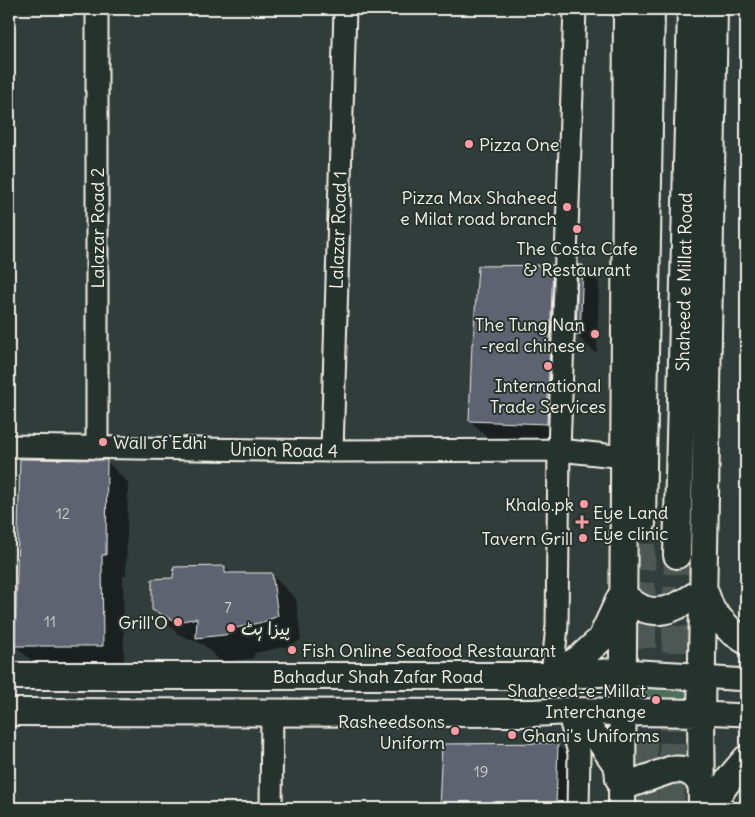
<svg xmlns="http://www.w3.org/2000/svg" width="755" height="817" font-family="Delius,'Playpen Sans Arabic',sans-serif">
	<style>
		.green { fill: #4d6e58; stroke: #a0b0a0 }
		.shadow { fill: #0007; fill-rule: evenodd }
		.building { fill: #5d6471; stroke: #f4f1e8 }
		.lines { fill: none; stroke-linecap: round; stroke-linejoin: round }
		.major-tunnel { stroke: #4e5855; stroke-width: 26; stroke-dasharray: 26 13; stroke-linecap: butt }
		.minor-casing { stroke: #f4f1e8; stroke-width: 25 }
		.major-casing { stroke: #f4f1e8; stroke-width: 30 }
		.minor { stroke: #26332d; stroke-width: 21 }
		.major { stroke: #26332d; stroke-width: 26 }
		.poi-dot { fill: #ff9aa2; stroke: #26332d; stroke-width: 2 }
		.labels { text-anchor: middle; dominant-baseline: central; stroke-width: 4; stroke-linejoin: round; paint-order: stroke }
		.number-label { font-size: 15px; fill: #cececa }
		.poi-label { font-size: 18px; fill: #f4f1e8; stroke: #26332d; text-anchor: end }
		.street-label { font-size: 18px; fill: #f4f1e8; stroke: #26332d }
	</style>
	<rect width="100%" height="100%" fill="#313d3b"/>
	<filter id="ink" filterUnits="userSpaceOnUse"><feTurbulence type="fractalNoise" baseFrequency=".02" numOctaves="2"/><feDisplacementMap in="SourceGraphic" scale="10" xChannelSelector="R" yChannelSelector="G"/><feConvolveMatrix kernelMatrix="1 2 1 2 8 2 1 2 1" color-interpolation-filters="sRGB"/></filter>
	<g filter="url(#ink)">
		<path class="green" d="M649,682L688,689L689,704H644L643,696Z"/>
		<path class="shadow" d="M582,266L599,283L597,352H594L577,335Z
			M553,267L572,286L566,443L490,440L470,421Z
			M106,461L128,483L126,576H123L124,667H38L16,646Z
			M225,567L232,574H271L296,599L301,640L288,646L255,653L253,658L249,659L221,662L204,645L178,634L153,609L175,580ZM176,620L184,624L183,626L176,622Z
			M557,744L574,761L573,808H441L443,745Z"/>
		<path class="building" d="M553,265L547,424L469,421L472,343H473L478,266Z
			M578,265H583L580,335H576Z
			M20,459L107,460L106,555H102L103,646H15Z
			M225,566V573H272L278,616L263,622L231,629L230,634L224,635L196,638L197,618L178,622L152,610V579L173,578L174,567Z
			M558,743L556,808H439L442,744Z"/>
		<g class="lines">
			<path class="major-tunnel" d="M642,544L645,808
				M671,808L677,555"/>
			<defs>
				<path id="minor" d="M97,9V448
					M9,446L332,451L559,450L625,457
					M332,451L345,9
					M552,676L557,626L559,450L575,9
					M702,677L746,680
					M568,711L579,753L578,808
					M701,713L746,715
					M271,808L272,712"/>
				<path id="major" d="M642,524L651,9
					M677,555L691,9
					M624,596C630,601 637,607 644,609C666,617 686,601 704,590L712,611L731,631L746,641
					M552,675L580,658L601,639L620,598
					M9,676H552L614,672L702,677
					M568,711L600,741L618,767L619,779
					M9,712L533,713L568,711L701,713
					M622,787L670,770C686,768 696,773 702,787
					M622,808L627,9
					M702,808L701,713L714,9
					M708,808L734,773L746,759"/>
			</defs>
			<use href="#minor" class="minor-casing"/>
			<use href="#major" class="major-casing"/>
			<use href="#minor" class="minor"/>
			<use href="#major" class="major"/>
		</g>
	</g>
	<g class="poi-dot">
		<circle cx="469" cy="144" r="5"/>
		<circle cx="567" cy="207" r="5"/>
		<circle cx="577" cy="229" r="5"/>
		<circle cx="595" cy="334" r="5"/>
		<circle cx="548" cy="366" r="5"/>
		<circle cx="103" cy="442" r="5"/>
		<circle cx="584" cy="504" r="5"/>
		<path d="M579.5 514.5h5v5h5v5h-5v5h-5v-5h-5v-5h5z"/>
		<circle cx="583" cy="538" r="5"/>
		<circle cx="178" cy="622" r="5"/>
		<circle cx="231" cy="628" r="5"/>
		<circle cx="292" cy="650" r="5"/>
		<circle cx="656" cy="700" r="5"/>
		<circle cx="455" cy="731" r="5"/>
		<circle cx="512" cy="735" r="5"/>
	</g>
	<g class="labels">
		<g class="number-label">
			<text x="63" y="513">12</text>
			<text x="228" y="607">7</text>
			<text x="50" y="621">11</text>
			<text x="481" y="771">19</text>
		</g>
		<g class="poi-label">
			<text x="479" y="144" text-anchor="start">Pizza One</text>
			<text x="557" y="197">Pizza Max Shaheed<tspan x="557" dy="21">e Milat road branch</tspan></text>
			<text x="577" y="248" text-anchor="middle">The Costa Cafe<tspan x="577" dy="21">&amp; Restaurant</tspan></text>
			<text x="585" y="324">The Tung Nan<tspan x="585" dy="21">-real chinese</tspan></text>
			<text x="548" y="385" text-anchor="middle">International<tspan x="548" dy="21">Trade Services</tspan></text>
			<text x="113" y="442" text-anchor="start">Wall of Edhi</text>
			<text x="574" y="504">Khalo.pk</text>
			<text x="593" y="512" text-anchor="start">Eye Land<tspan x="593" dy="21">Eye clinic</tspan></text>
			<text x="573" y="538">Tavern Grill</text>
			<text x="168" y="622">Grill'O</text>
			<text x="241" y="628" text-anchor="start">پیزا ہٹ</text>
			<text x="302" y="650" text-anchor="start">Fish Online Seafood Restaurant</text>
			<text x="646" y="690">Shaheed-e-Millat<tspan x="646" dy="21">Interchange</tspan></text>
			<text x="445" y="721">Rasheedsons<tspan x="445" dy="21">Uniform</tspan></text>
			<text x="522" y="735" text-anchor="start">Ghani's Uniforms</text>
		</g>
		<g class="street-label">
			<text transform="translate(97 228) rotate(-90)">Lalazar Road 2</text>
			<text transform="translate(338 230) rotate(-88)">Lalazar Road 1</text>
			<text transform="translate(684 282) rotate(-89)">Shaheed e Millat Road</text>
			<text transform="translate(284 450) rotate(1)">Union Road 4</text>
			<text x="378" y="676">Bahadur Shah Zafar Road</text>
		</g>
	</g>
	<rect width="755" height="817" fill="none" stroke="#26332d" stroke-width="30"/>
	<rect x="15" y="15" width="725" height="787" fill="none" stroke="#f4f1e8" stroke-width="2" filter="url(#ink)"/>
</svg>
